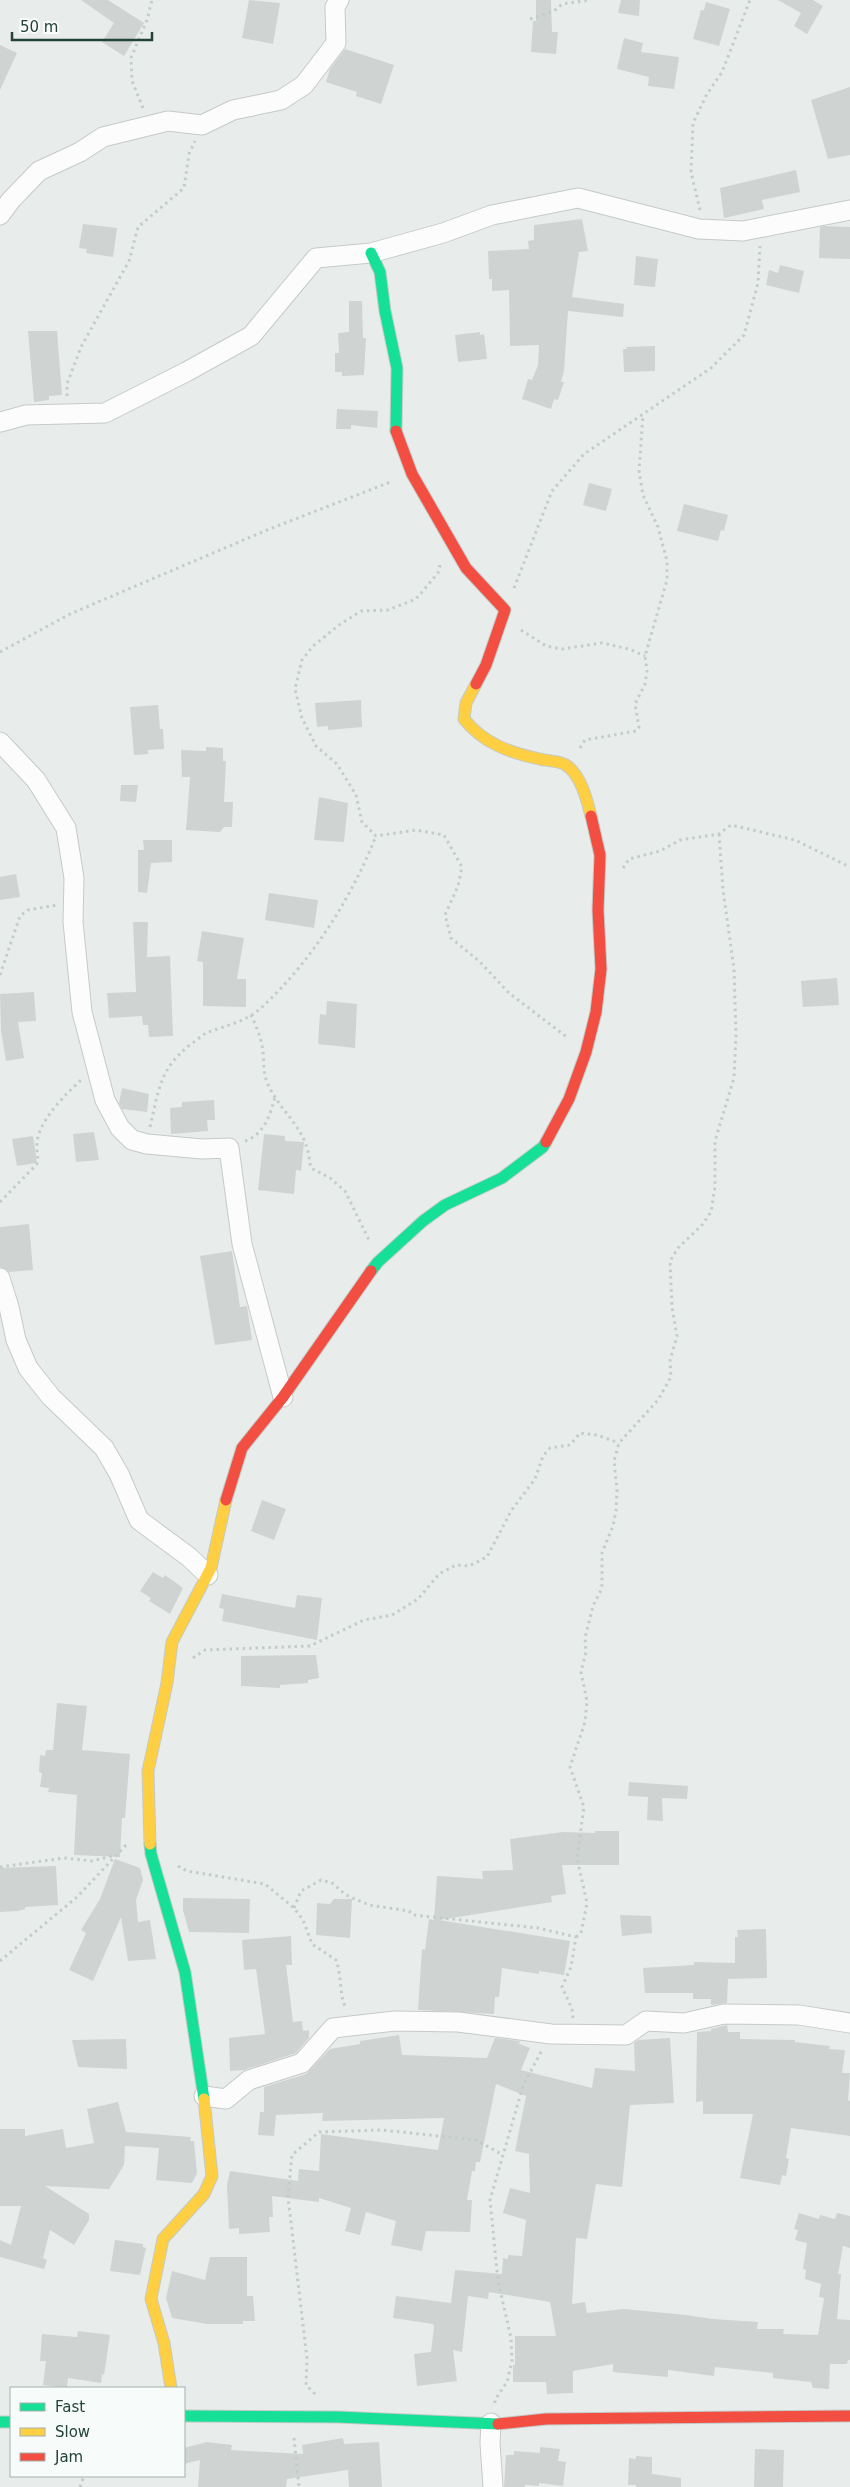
<svg xmlns="http://www.w3.org/2000/svg" width="850" height="2487" font-family="'DejaVu Sans',sans-serif">
	<style>
		.building { fill: #cfd4d2 }
		.lines { fill: none; stroke-linecap: round; stroke-linejoin: round }
		.street-casing { stroke: #c5cac8; stroke-width: 21 }
		.fast-casing { stroke: #c3cbc8; stroke-width: 13 }
		.slow-casing { stroke: #c3cbc8; stroke-width: 13 }
		.jam-casing { stroke: #c3cbc8; stroke-width: 13 }
		.path { stroke: #c3ccca; stroke-width: 3; stroke-dasharray: 2.5 4; stroke-linecap: butt }
		.street { stroke: #fcfcfc; stroke-width: 19 }
		.fast { stroke: #16e098; stroke-width: 11 }
		.slow { stroke: #ffcf43; stroke-width: 11 }
		.jam { stroke: #f24e42; stroke-width: 11 }
	</style>
	<rect width="100%" height="100%" fill="#e8edeb"/>
	<path class="building" d="M81,0H108L144,23L124,56L102,42L114,23Z
		M249,0L280,3L273,44L242,38Z
		M536,0H551L552,32H558L556,54L531,52L533,21H536Z
		M621,0H640L639,16L618,13Z
		M778,0H813L823,6L807,34L794,26L801,13Z
		M706,2L730,9L719,46L693,39L701,10H704Z
		M624,38L643,43L641,52L679,57L674,89L648,86L649,77L617,69Z
		M0,45L17,53L0,90Z
		M345,49L394,65L381,104L356,96L357,92L326,82L330,69Z
		M850,87V155L828,159L811,100Z
		M796,170L800,192L762,200L764,209L724,218L720,188Z
		M582,219L588,251L579,252L572,297L624,304L623,317L568,311L564,371L561,382H564L558,400L554,399L551,409L522,399L528,379L532,380L538,365L539,345L510,346L509,290L492,291V279H489L488,251L529,249L528,241L534,240V225Z
		M83,224L117,228L113,257L86,253L87,249L79,248Z
		M824,226L850,227V259L819,258L820,227Z
		M636,256L658,259L655,287L634,285Z
		M780,265L804,271L799,293L766,285L769,270L778,273Z
		M349,301H362L363,338H366L364,375L342,376V372H335V353H339L338,333L349,332Z
		M28,331H57L62,395L49,396V400L34,402Z
		M480,332V335L484,334L487,359L458,362L455,335Z
		M655,346V371L624,372L623,349H627L626,347Z
		M337,409L378,411L377,428L351,425V429H336Z
		M589,483L612,489L606,511L583,505Z
		M684,504L728,515L724,531L721,530L718,541L677,531Z
		M361,700L362,727L328,730V726L317,727L315,703Z
		M158,705L160,729H163L164,749L148,750V754L134,755L130,707Z
		M206,747L223,748V761H226L224,802H233L232,827H224L220,832L186,830L190,777H182L181,750L206,751Z
		M121,785H138L136,802L120,801Z
		M319,797L348,803L344,842L314,840Z
		M143,840H172V862L151,863L147,893L138,892V850H144Z
		M16,874L20,897L0,900V877Z
		M269,893L318,900L314,928L265,920Z
		M133,922H148L147,957L170,956L173,1036L149,1037L148,1025H143L142,1016L109,1018L107,993L136,992Z
		M202,931L244,938L237,979H246V1007L203,1006V962L197,961Z
		M837,978L839,1005L803,1007L801,981Z
		M34,992L36,1021L18,1022L24,1058L6,1061L1,1031L0,994Z
		M327,1001L357,1004L355,1048L318,1044L320,1014L326,1015Z
		M122,1088L149,1094L147,1112L122,1109L119,1103Z
		M214,1100L215,1120H207L208,1131L171,1134L170,1108L182,1107V1102Z
		M94,1132L99,1160L76,1162L73,1134Z
		M264,1134L285,1136V1141L304,1142L301,1171L296,1170L294,1194L258,1190Z
		M33,1136L37,1163L17,1166L12,1139Z
		M29,1224L33,1270L9,1272L0,1267V1227Z
		M232,1251L240,1307L247,1306L252,1340L215,1345L200,1256Z
		M262,1500L286,1509L274,1540L251,1531Z
		M153,1572L163,1578L165,1575L183,1588L170,1614L149,1601L151,1598L140,1591Z
		M222,1594L295,1608L297,1595L322,1598L317,1640L222,1621L224,1609L219,1608Z
		M316,1655L319,1678L308,1680V1683L280,1685V1688L241,1686V1656Z
		M57,1703L87,1706L82,1750L130,1754L125,1818H122L120,1857L74,1855L77,1795L48,1792L49,1788L40,1787L42,1773L39,1772L40,1755L45,1756L46,1750H53Z
		M629,1782L688,1786L687,1799L662,1798L663,1821L647,1820L648,1797L628,1796Z
		M595,1831H619V1865H562L566,1894L551,1896L552,1902L439,1920L570,1941L564,1975L539,1971V1974L502,1968L499,1997H495L494,2014L418,2010L422,1949L425,1950L429,1919L434,1920L437,1876L483,1879L482,1871L513,1870L510,1839L563,1832L595,1833Z
		M115,1859L140,1868L143,1880L136,1900L138,1922L150,1920L156,1959L128,1961L121,1917L93,1981L69,1970L86,1933L81,1930L100,1899Z
		M56,1866L58,1905L25,1907V1909L18,1911L0,1912V1868Z
		M183,1898L250,1899L249,1933L189,1932L183,1910Z
		M334,1899H352L350,1938L316,1935L317,1903L330,1904Z
		M620,1915L651,1916L652,1933L622,1936Z
		M766,1929L767,1978L728,1979L727,2003L711,2005V1999H693V1993H645L643,1968L694,1965V1962L735,1963V1937H738L737,1930Z
		M291,1936L292,1965H286L293,2022L302,2021L303,2031L309,2030V2038L296,2053L244,2070L230,2071L229,2038L265,2034L256,1969L244,1970L242,1940Z
		M727,2025L728,2032H740V2039L795,2040V2042L830,2046L829,2049L845,2050L842,2073H850L848,2100L850,2101V2136L791,2128L786,2158L789,2159L786,2176L782,2175L780,2185L740,2178L753,2114H703V2101L696,2102L697,2032L711,2031V2029Z
		M399,2035L402,2055L487,2058L495,2038L520,2041L519,2044L530,2048L521,2070L592,2088L595,2068L635,2071L634,2043L638,2040L670,2038L674,2103L630,2105L622,2187L596,2184L587,2239L576,2238L572,2304L585,2302L587,2313L624,2309L686,2315L713,2319L758,2322L757,2329H784L783,2334L818,2335L824,2298L819,2297L821,2284L805,2279L806,2270L803,2269L807,2243L795,2240L798,2230L794,2229L799,2213L819,2219L820,2215L835,2219L837,2213L850,2216V2248L843,2246L838,2274H841L837,2319L850,2320V2360H848L847,2364H830L829,2389L813,2388L811,2382L773,2378V2373L715,2367L714,2376L668,2370V2377L613,2372V2364L573,2371V2393L547,2394L546,2382H513V2365H515V2336H556L550,2302L489,2292L488,2299L468,2296L462,2352L453,2350L457,2381L417,2386L414,2354L431,2352L434,2327L433,2324L393,2318L396,2296L451,2303L455,2270L502,2274L503,2258L508,2259V2255L522,2256L526,2220L503,2213L510,2188L530,2193L529,2154L515,2151L526,2096L496,2084L480,2162H476L475,2171H472L467,2200H472L470,2232L426,2231L422,2251L391,2245L396,2221L366,2212L360,2235L345,2231L351,2208L319,2198V2202L272,2196L273,2217H269L270,2232L239,2234V2228L229,2229L227,2185L230,2171L298,2181L299,2169L319,2171L321,2134L438,2150L444,2118L322,2121L323,2113L276,2115L274,2136L258,2135L260,2112H264V2087L306,2074L330,2049L360,2044V2041Z
		M126,2039L127,2069L78,2067L72,2040Z
		M118,2102L126,2132L191,2137L190,2141H194L197,2173L192,2183L156,2180L159,2148L125,2146L124,2165L109,2189L45,2186L89,2214V2220L74,2245L50,2230L43,2258L47,2260L44,2269L0,2257V2240L11,2245L21,2206H0V2129H25V2136L63,2129L66,2148L94,2143L87,2109Z
		M115,2240L143,2244V2247L146,2248L140,2275L110,2271Z
		M210,2257H247V2296H253L255,2321H243V2324H207L172,2318L166,2298L172,2271L205,2280Z
		M78,2331L110,2335L104,2375L102,2374L101,2383L68,2378L67,2388L43,2385L46,2361H40L42,2334L77,2337Z
		M343,2438L344,2444L379,2442L382,2487H349L348,2470L287,2479L286,2487H198L200,2460L184,2464V2448L207,2442L232,2445L231,2450L303,2454L302,2445Z
		M540,2447L560,2449L558,2461L566,2462L563,2486L539,2483V2486L525,2485V2487H504L506,2455H514V2451L540,2453Z
		M755,2449L784,2450L783,2487H754Z
		M636,2456L652,2457V2474L681,2478V2487H636V2485H628L629,2458L636,2459Z"/>
	<g class="lines">
		<defs>
			<path id="street" d="M0,215L11,200L39,171L80,152L103,137L168,121L202,125L233,110L281,100L304,85L336,43L335,7L339,0
				M0,422L26,415L105,413L186,372L251,336L316,258L371,253L443,233L492,215L578,198L699,229L743,231L850,210
				M0,742L36,780L66,828L74,878L73,922L82,1012L105,1100L120,1128L132,1140L147,1144L202,1149L229,1148L242,1244L283,1397
				M0,1278L9,1307L16,1340L28,1368L51,1397L104,1448L119,1474L139,1520L189,1557L208,1575
				M204,2096L226,2099L249,2080L302,2063L333,2028L395,2021L458,2022L551,2034L626,2035L646,2021L684,2023L724,2014L799,2015L850,2023
				M491,2423L490,2443L493,2487"/>
			<path id="fast" d="M371,253L380,272L385,311L397,368L396,431
				M371,1271L378,1262L423,1221L445,1205L502,1178L543,1147L546,1142
				M150,1844L151,1854L185,1972L204,2099
				M184,2416L338,2417L498,2424
				M0,2422H11"/>
			<path id="slow" d="M476,684L466,703L464,719C483,743 510,753 540,759C547,761 560,761 566,765C581,775 587,800 591,816
				M150,1844L148,1771L167,1683L172,1642L211,1568L226,1500
				M171,2388L164,2343L151,2299L163,2239L204,2194L212,2176L204,2099"/>
			<path id="jam" d="M396,431L412,474L466,568L505,610L486,665L476,684
				M546,1142L569,1099L586,1052L596,1012L601,969L598,910L600,855L591,816
				M226,1500L242,1448L283,1397L371,1271
				M498,2424L546,2419L850,2416"/>
		</defs>
		<use href="#street" class="street-casing"/>
		<use href="#fast" class="fast-casing"/>
		<use href="#slow" class="slow-casing"/>
		<use href="#jam" class="jam-casing"/>
		<path class="path" d="M530,19L554,11L562,4L591,0
			M143,108L132,81L131,58L147,20L152,0
			M700,210L691,172L693,123L707,94L722,72L750,0
			M67,396V384L81,347L129,261L138,227L184,188L189,154L195,141
			M440,565L438,573L416,599L388,610L361,611L339,625L313,646L302,660L295,689L302,718L316,746L337,764L356,795L362,822L376,836L416,830L444,835L462,867L458,886L445,915L451,938L479,961L509,993L568,1038
			M514,588L552,491L584,454L711,368L744,335L758,283L760,246
			M521,630L546,646L562,649L602,643L629,649L645,656
			M0,652L70,614L267,530L393,481
			M580,748L585,740L636,731L639,727L635,704L645,684L647,671L645,656L667,580V561L658,527L643,495L639,471L643,415
			M623,868L629,859L660,851L680,840L719,834L731,825L795,840L850,867
			M0,975L20,916L28,910L57,905
			M251,1015C256,1026 262,1039 263,1052C264,1062 263,1072 267,1082C276,1105 298,1122 306,1145C309,1152 309,1160 311,1168L330,1178L345,1191L369,1240
			M150,1127C159,1090 159,1069 191,1044C196,1041 201,1036 206,1033C224,1026 246,1022 261,1008C311,962 351,899 376,836
			M245,1141C264,1134 270,1116 275,1097
			M0,1202L37,1164C39,1157 36,1151 37,1144C38,1121 65,1095 81,1080
			M193,1658L205,1650L310,1646L364,1620L392,1615L418,1599L439,1574L456,1565L469,1566L487,1557L511,1511L535,1479L543,1456L550,1448L570,1445L580,1433L597,1435L619,1443
			M178,1866L187,1871L265,1884L294,1908L303,1920L312,1944L336,1960C342,1975 339,1996 346,2008
			M0,1867L64,1858L92,1861L117,1855
			M294,1908L301,1891L321,1880L332,1883L346,1895L369,1905L409,1911L413,1915L538,1928L576,1937L571,1967L562,1987L572,2009L573,2018
			M576,1937L581,1933L587,1903L577,1858L584,1807L570,1767L585,1722L587,1701L581,1672L586,1652L585,1638L593,1606L602,1588V1553L613,1526L616,1511L617,1490L614,1461L619,1443L658,1400L671,1377L670,1361L677,1336L672,1307L670,1261L678,1248L702,1225L711,1212L715,1187V1141L734,1078L736,1034L734,969L723,890L719,834
			M0,1961L77,1897L127,1844
			M315,2394L306,2385L307,2359L288,2197L292,2155L319,2132L382,2130L476,2140L503,2155
			M495,2403V2400L507,2382L512,2361L511,2338L498,2281L490,2200L523,2086L542,2050
			M294,2438L299,2487
			M80,2487L84,2476"/>
		<use href="#street" class="street"/>
		<use href="#fast" class="fast"/>
		<use href="#slow" class="slow"/>
		<use href="#jam" class="jam"/>
	</g>
	<rect x="10" y="2387" width="175" height="90" fill="#f7fbf9" stroke="#a3b1ad"/>
	<rect x="20" y="2403" width="25" height="8" fill="#16e098" stroke="#a3b1ad"/>
	<text x="55" y="2412" font-size="15" fill="#24423a">Fast</text>
	<rect x="20" y="2428" width="25" height="8" fill="#ffcf43" stroke="#a3b1ad"/>
	<text x="55" y="2437" font-size="15" fill="#24423a">Slow</text>
	<rect x="20" y="2453" width="25" height="8" fill="#f24e42" stroke="#a3b1ad"/>
	<text x="55" y="2462" font-size="15" fill="#24423a">Jam</text>
	<path d="M12 32v8h140v-8" fill="none" stroke="#24423a" stroke-width="2.5"/>
	<text x="20" y="32" font-size="15" fill="#24423a" stroke="#f7fbf9" stroke-width="4" paint-order="stroke">50 m</text>
</svg>
